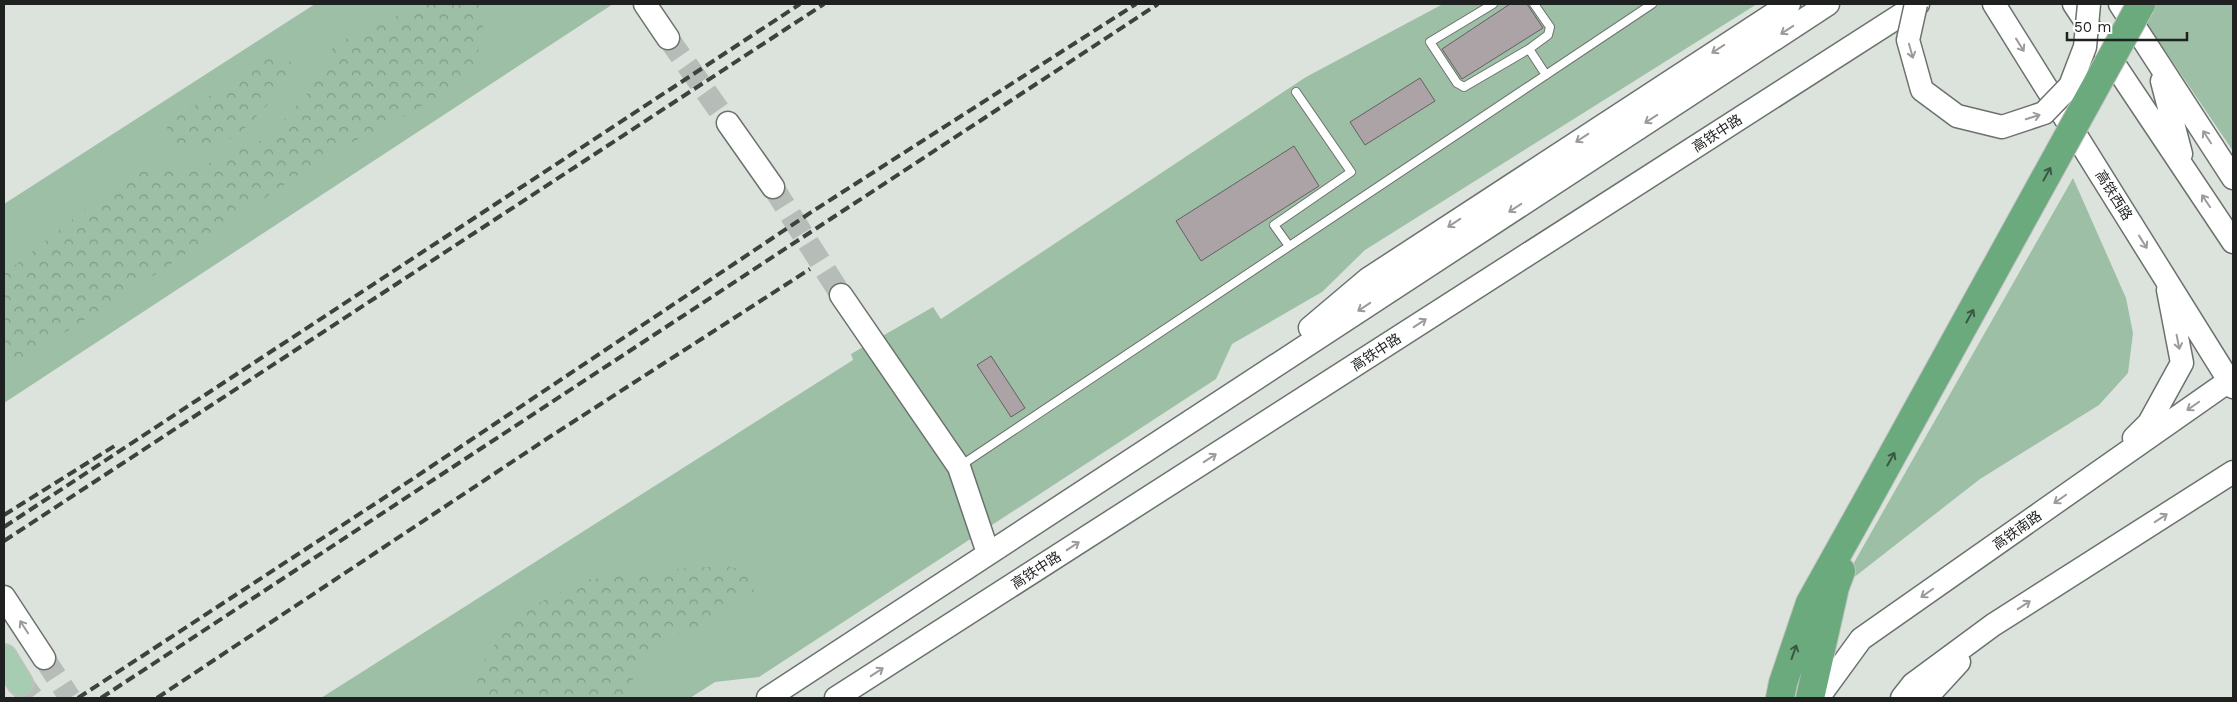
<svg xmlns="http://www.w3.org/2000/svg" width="2237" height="702" font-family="'Work Sans','Noto Sans SC',sans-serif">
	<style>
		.grass { fill: #9cbfa5 }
		.forest { fill: url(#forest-crowns) }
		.building { fill: #aca3a6; stroke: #685f62 }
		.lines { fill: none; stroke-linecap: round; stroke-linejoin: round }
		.secondary-tunnel { stroke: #b6bcb7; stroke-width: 22; stroke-dasharray: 22 11; stroke-linecap: butt }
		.primary-tunnel { stroke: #b6bcb7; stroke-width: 25; stroke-dasharray: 25 12; stroke-linecap: butt }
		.lane-casing { stroke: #6b726d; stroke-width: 10 }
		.secondary-casing { stroke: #6b726d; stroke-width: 25 }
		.primary-casing { stroke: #c0c1c0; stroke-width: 28 }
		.highway-casing { stroke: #c0c1c0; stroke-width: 30 }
		.lane { stroke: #fff; stroke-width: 8 }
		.secondary { stroke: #fff; stroke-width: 22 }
		.primary { stroke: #a6ccb1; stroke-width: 25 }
		.highway { stroke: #6aaa7d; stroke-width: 28 }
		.rail { stroke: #3e423f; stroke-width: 4; stroke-dasharray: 10 5; stroke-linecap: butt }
		.secondary-bridge-casing { stroke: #6b726d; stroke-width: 25; stroke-linecap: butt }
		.highway-bridge-casing { stroke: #c0c1c0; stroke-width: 30; stroke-linecap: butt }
		.secondary-bridge { stroke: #fff; stroke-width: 22 }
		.highway-bridge { stroke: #6aaa7d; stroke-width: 28 }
		.oneway { stroke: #9a9b9a }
		.oneway2 { stroke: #3c5845 }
		.labels { text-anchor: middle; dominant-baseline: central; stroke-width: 5; stroke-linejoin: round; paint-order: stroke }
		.street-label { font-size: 14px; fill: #1e211f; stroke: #fff }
	</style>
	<defs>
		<pattern id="forest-crowns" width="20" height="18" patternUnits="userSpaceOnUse" patternTransform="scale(1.25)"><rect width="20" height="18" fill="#9cbfa5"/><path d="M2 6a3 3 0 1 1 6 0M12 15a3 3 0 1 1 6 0" fill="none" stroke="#7f9b86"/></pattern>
	</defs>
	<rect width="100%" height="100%" fill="#dce3dd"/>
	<path class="grass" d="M315,4H613L4,403V204Z
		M1443,4H1757L1365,250L1322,292L1232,344L1216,379L759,677L715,682L690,698H321L853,360L851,354L933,307L941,319L1306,77Z
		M2156,4H2233V151L2145,21Z
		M2073,178L2126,298L2133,333L2128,373L2099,405L1980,479L1839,589Z"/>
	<path class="forest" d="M424,4H477L484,9L482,41L468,77L407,115L328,154L168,266L24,359L4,363V274L127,176L169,165H205L269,137L307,94L335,44Z
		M284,54L295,67L285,87L236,137L186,150L165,138L168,123L263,61Z
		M726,566L758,573L753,592L702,625L658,642L620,698H476L479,668L514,616L581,581L644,571Z"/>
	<path class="building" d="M1510,4H1527L1543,28L1462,79L1442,49Z
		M1420,78L1435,101L1365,145L1350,122Z
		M1294,146L1319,186L1201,261L1176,221Z
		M991,356L1025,408L1011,417L977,365Z"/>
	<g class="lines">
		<path class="secondary-tunnel" d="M668,38L728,123
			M773,187L841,295
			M44,658L70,698"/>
		<path class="primary-tunnel" d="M20,683L31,698"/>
		<defs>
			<path id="lane" d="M1493,4L1430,42L1457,83L1464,87L1529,49L1548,35L1550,27L1534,4
				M1529,49L1546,75
				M1289,246L1274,225L1351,172L1296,92
				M960,466L1652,4"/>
			<path id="secondary" d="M645,4L668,38
				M1994,4L2233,387
				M2074,4L2233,242
				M2120,4L2233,178
				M2162,81L2181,154
				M728,123L773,187
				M841,295L959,467L988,553
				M1310,328L1368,279L1789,4
				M2134,438L2149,423L2182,363L2168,290
				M4,597L44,658
				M768,698L1828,4
				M836,698L1918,4
				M1818,698L1861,639L2233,378
				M1902,698L1913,684L1993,625L2233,472
				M1926,698L1959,662"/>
			<path id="primary" d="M4,657L20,683"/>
			<path id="highway" d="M1780,698L1783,683L1810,603L1867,501
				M1810,698L1835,587L1841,571"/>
		</defs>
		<use href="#lane" class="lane-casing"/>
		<use href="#secondary" class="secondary-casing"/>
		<use href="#primary" class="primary-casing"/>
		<use href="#highway" class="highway-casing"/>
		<use href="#lane" class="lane"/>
		<use href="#secondary" class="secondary"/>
		<use href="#primary" class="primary"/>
		<use href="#highway" class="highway"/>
		<path class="rail" d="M4,515L116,445
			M4,527L800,4
			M4,541L824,4
			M78,698L390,494L813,211L1136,4
			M101,698L1158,4
			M157,698L548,438L810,269"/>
		<defs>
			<path id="secondary-bridge" d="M1916,4L1908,40L1922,90L1957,116L2002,127L2044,113L2070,86L2085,47L2089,4"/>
			<path id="highway-bridge" d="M1867,501L2141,4"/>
		</defs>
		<use href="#secondary-bridge" class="secondary-bridge-casing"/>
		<use href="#highway-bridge" class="highway-bridge-casing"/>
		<use href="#secondary-bridge" class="secondary-bridge"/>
		<use href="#highway-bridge" class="highway-bridge"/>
	</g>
	<defs><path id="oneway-shaft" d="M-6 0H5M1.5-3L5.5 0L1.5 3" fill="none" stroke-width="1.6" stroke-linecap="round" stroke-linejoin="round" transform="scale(1.25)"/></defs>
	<g class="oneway">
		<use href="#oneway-shaft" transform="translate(1787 30) rotate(147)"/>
		<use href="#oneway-shaft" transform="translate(2020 45) rotate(58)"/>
		<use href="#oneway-shaft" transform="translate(1718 49) rotate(147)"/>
		<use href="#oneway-shaft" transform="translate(1911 51) rotate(74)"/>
		<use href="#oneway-shaft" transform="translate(2033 117) rotate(-18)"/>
		<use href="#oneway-shaft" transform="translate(1651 119) rotate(147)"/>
		<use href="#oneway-shaft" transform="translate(2207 137) rotate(-123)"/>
		<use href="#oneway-shaft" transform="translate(1582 138) rotate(147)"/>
		<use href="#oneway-shaft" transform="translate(2206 201) rotate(-124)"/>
		<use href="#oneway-shaft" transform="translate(1515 208) rotate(147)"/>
		<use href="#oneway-shaft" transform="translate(1454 223) rotate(147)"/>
		<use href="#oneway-shaft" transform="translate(2143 242) rotate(58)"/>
		<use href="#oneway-shaft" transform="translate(1364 307) rotate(147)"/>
		<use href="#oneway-shaft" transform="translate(1420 323) rotate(-33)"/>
		<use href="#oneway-shaft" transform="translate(2178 342) rotate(79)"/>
		<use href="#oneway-shaft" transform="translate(2193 406) rotate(145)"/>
		<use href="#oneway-shaft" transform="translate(1210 458) rotate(-33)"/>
		<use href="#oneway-shaft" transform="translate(2060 499) rotate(145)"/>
		<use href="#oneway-shaft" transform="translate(2161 518) rotate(-33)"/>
		<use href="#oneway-shaft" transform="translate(1073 546) rotate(-33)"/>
		<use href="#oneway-shaft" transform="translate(1927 593) rotate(145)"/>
		<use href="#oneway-shaft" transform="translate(2024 605) rotate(-33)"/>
		<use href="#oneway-shaft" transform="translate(24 627) rotate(-123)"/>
		<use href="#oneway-shaft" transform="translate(877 672) rotate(-33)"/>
	</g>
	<g class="oneway2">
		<use href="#oneway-shaft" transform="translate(2047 174) rotate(-61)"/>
		<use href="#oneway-shaft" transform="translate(1970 316) rotate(-61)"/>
		<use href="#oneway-shaft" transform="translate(1891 459) rotate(-61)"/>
		<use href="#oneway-shaft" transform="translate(1794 652) rotate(-71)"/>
	</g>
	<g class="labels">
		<g class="street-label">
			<text transform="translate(1717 133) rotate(-33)">高铁中路</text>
			<text transform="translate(2114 195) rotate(58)">高铁西路</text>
			<text transform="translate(1376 352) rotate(-33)">高铁中路</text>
			<text transform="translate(2017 530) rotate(-35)">高铁南路</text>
			<text transform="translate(1036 570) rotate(-33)">高铁中路</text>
		</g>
	</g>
	<rect width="2237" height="702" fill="none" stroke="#1e211f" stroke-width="10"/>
	<path d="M2067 32v8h120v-8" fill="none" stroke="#1e211f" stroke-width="2.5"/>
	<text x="2074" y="32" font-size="15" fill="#1e211f" stroke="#ffffff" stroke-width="4" paint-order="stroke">50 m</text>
</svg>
